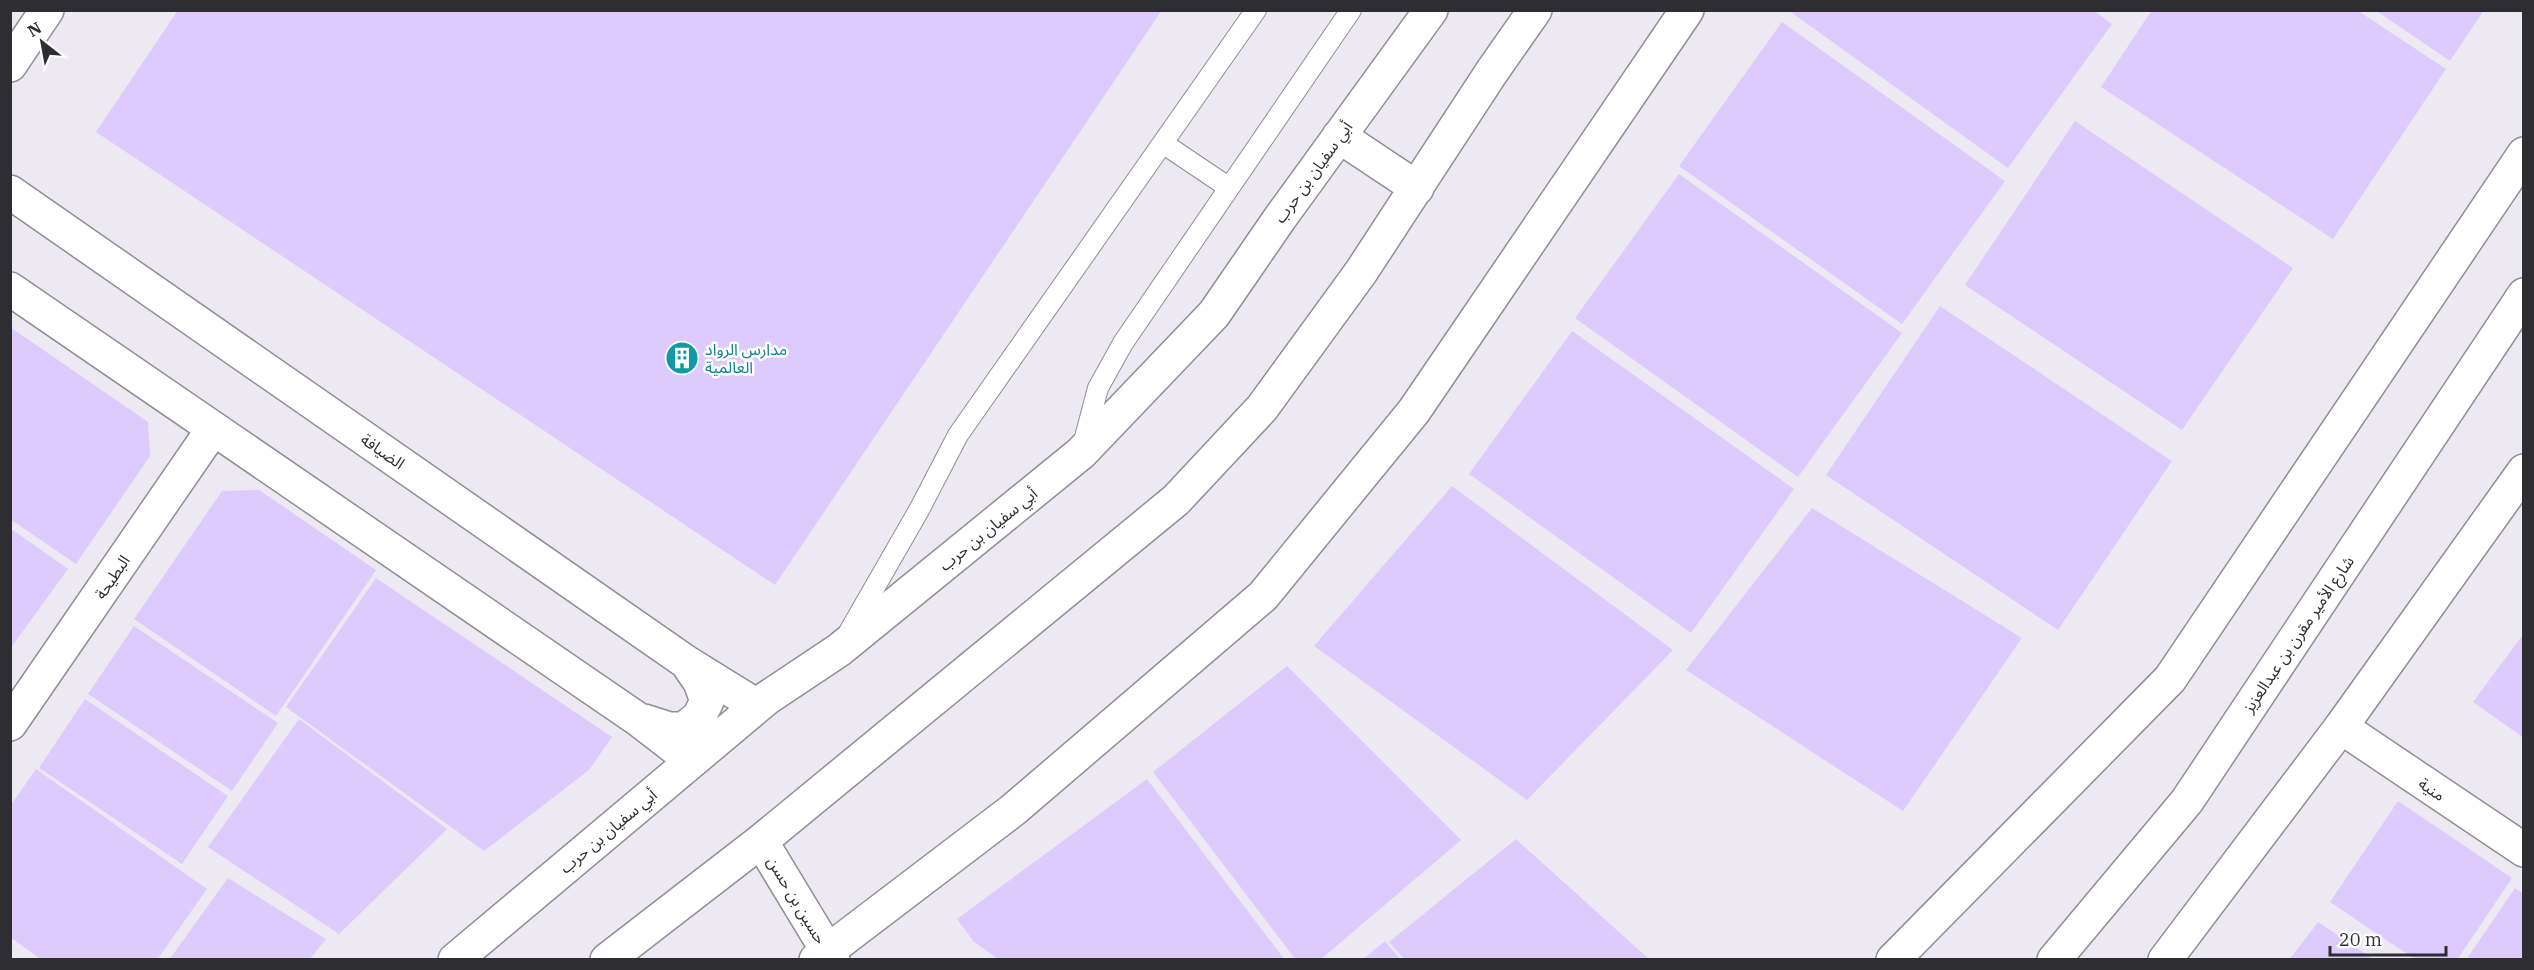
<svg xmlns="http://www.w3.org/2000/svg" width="2534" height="970" font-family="'IBM Plex Serif','Noto Sans Arabic',serif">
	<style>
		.building { fill: #decbfd }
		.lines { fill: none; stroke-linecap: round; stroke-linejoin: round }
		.lane-casing { stroke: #908d96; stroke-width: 22 }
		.street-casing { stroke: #908d96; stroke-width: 36 }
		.secondary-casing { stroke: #908d96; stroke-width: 36 }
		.lane { stroke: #fff; stroke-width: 20 }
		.street { stroke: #fff; stroke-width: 33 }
		.secondary { stroke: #fff; stroke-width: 33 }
		.labels { text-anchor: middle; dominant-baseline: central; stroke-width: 5; stroke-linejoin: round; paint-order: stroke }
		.street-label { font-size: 16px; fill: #2e2d31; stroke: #fff }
		.culture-label { font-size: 16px; fill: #0d838f; stroke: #fff; text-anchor: start }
	</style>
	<rect width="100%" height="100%" fill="#ede9f3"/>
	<path class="building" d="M178,10H1162L775,585L96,132Z
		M1788,10H2093L2112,24L2008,168Z
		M2152,10H2357L2446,69L2333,239L2101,87Z
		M2375,10H2484L2450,61Z
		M1782,22L2005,181L1902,324L1679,166Z
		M2075,121L2293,268L2182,430L1965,285Z
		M1679,174L1902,333L1798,477L1575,318Z
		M1940,306L2172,461L2058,630L1826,475Z
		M10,327L148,422L150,456L76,564L10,519Z
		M1572,331L1794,489L1691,633L1469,474Z
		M1452,486L1673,650L1527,800L1314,646Z
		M259,490L376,570L276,716L134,619L222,491Z
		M1812,508L2022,638L1903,811L1686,670Z
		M10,528L68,569L10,649Z
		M376,578L612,737L589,770L484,851L286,707Z
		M134,626L278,723L232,791L88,694Z
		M2524,633V738L2473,702Z
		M1287,666L1461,840L1320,960H1296L1153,772Z
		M85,699L228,796L182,864L39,768Z
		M299,719L447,829L339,934L208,847Z
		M36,769L207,889L157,960H42L10,937V806Z
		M1147,779L1285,960H1000L974,942L957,919Z
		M2398,801L2512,878L2457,960H2416L2330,902Z
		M1516,839L1650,960H1405L1389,942Z
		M228,878L326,939L309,960H169Z
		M2515,888L2524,894V960H2466Z
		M2318,922L2375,960H2289Z
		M1385,941L1401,960H1362Z"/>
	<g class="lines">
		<defs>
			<path id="lane" d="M1164,144L1228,187
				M1083,445L1098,388L1123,343L1351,10
				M849,632L919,510L958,435L1256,10"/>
			<path id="street" d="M10,65L47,10
				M10,724L213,429
				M2341,727L2524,850
				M816,960L1013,810L1263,596L1414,411L1687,10
				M1893,960L2170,679L2524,154"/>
			<path id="secondary" d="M1339,136L1417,188
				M10,192L686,662L757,706
				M10,289L639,720L691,760
				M644,721L669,729H684L699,717L707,701L700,682L687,663
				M761,841L833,960
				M455,960L767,698L839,650L1081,453L1214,314L1280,218L1431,10
				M607,960L761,841L1176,500L1262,408L1361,272L1491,73L1535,10
				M2054,960L2187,801L2524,295
				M2165,960L2341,727L2524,471"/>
		</defs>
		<use href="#lane" class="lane-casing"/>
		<use href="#street" class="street-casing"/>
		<use href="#secondary" class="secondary-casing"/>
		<use href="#lane" class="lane"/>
		<use href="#street" class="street"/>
		<use href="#secondary" class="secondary"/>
	</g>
	<defs>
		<symbol id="building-disc" viewBox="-11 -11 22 22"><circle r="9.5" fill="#0f9aa8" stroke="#fff"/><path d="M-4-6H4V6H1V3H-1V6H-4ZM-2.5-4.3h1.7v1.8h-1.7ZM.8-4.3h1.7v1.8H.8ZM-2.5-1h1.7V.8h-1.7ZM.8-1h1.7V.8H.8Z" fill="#fff"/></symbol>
	</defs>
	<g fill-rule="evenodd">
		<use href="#building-disc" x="663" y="339" width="38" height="38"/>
	</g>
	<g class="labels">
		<g class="street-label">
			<text transform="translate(1313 172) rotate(-54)">أبي سفيان بن حرب</text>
			<text transform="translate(383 451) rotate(35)">الضيافة</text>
			<text transform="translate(988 529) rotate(-39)">أبي سفيان بن حرب</text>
			<text transform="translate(112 577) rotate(-56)">البطيحة</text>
			<text transform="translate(2298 634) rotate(-56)">شارع الأمير مقرن بن عبدالعزيز</text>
			<text transform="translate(2432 789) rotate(34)">منية</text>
			<text transform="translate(608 831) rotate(-40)">أبي سفيان بن حرب</text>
			<text transform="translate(797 900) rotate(59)">حسين بن حسن</text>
		</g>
		<g class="culture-label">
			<text x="705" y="349">مدارس الرواد<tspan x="705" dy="18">العالمية</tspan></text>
		</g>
	</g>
	<rect width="2534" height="970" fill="none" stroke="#2e2d31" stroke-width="24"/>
	<g transform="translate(42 42) rotate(329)" stroke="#ffffff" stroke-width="4.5" paint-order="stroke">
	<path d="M0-4.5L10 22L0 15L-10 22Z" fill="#2e2d31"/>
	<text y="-9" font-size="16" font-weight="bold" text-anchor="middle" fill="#2e2d31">N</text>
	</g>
	<path d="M2330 946v9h116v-9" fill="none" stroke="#2e2d31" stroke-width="3"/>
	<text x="2339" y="946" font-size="18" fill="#2e2d31" stroke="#ffffff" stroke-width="4.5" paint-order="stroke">20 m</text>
</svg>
